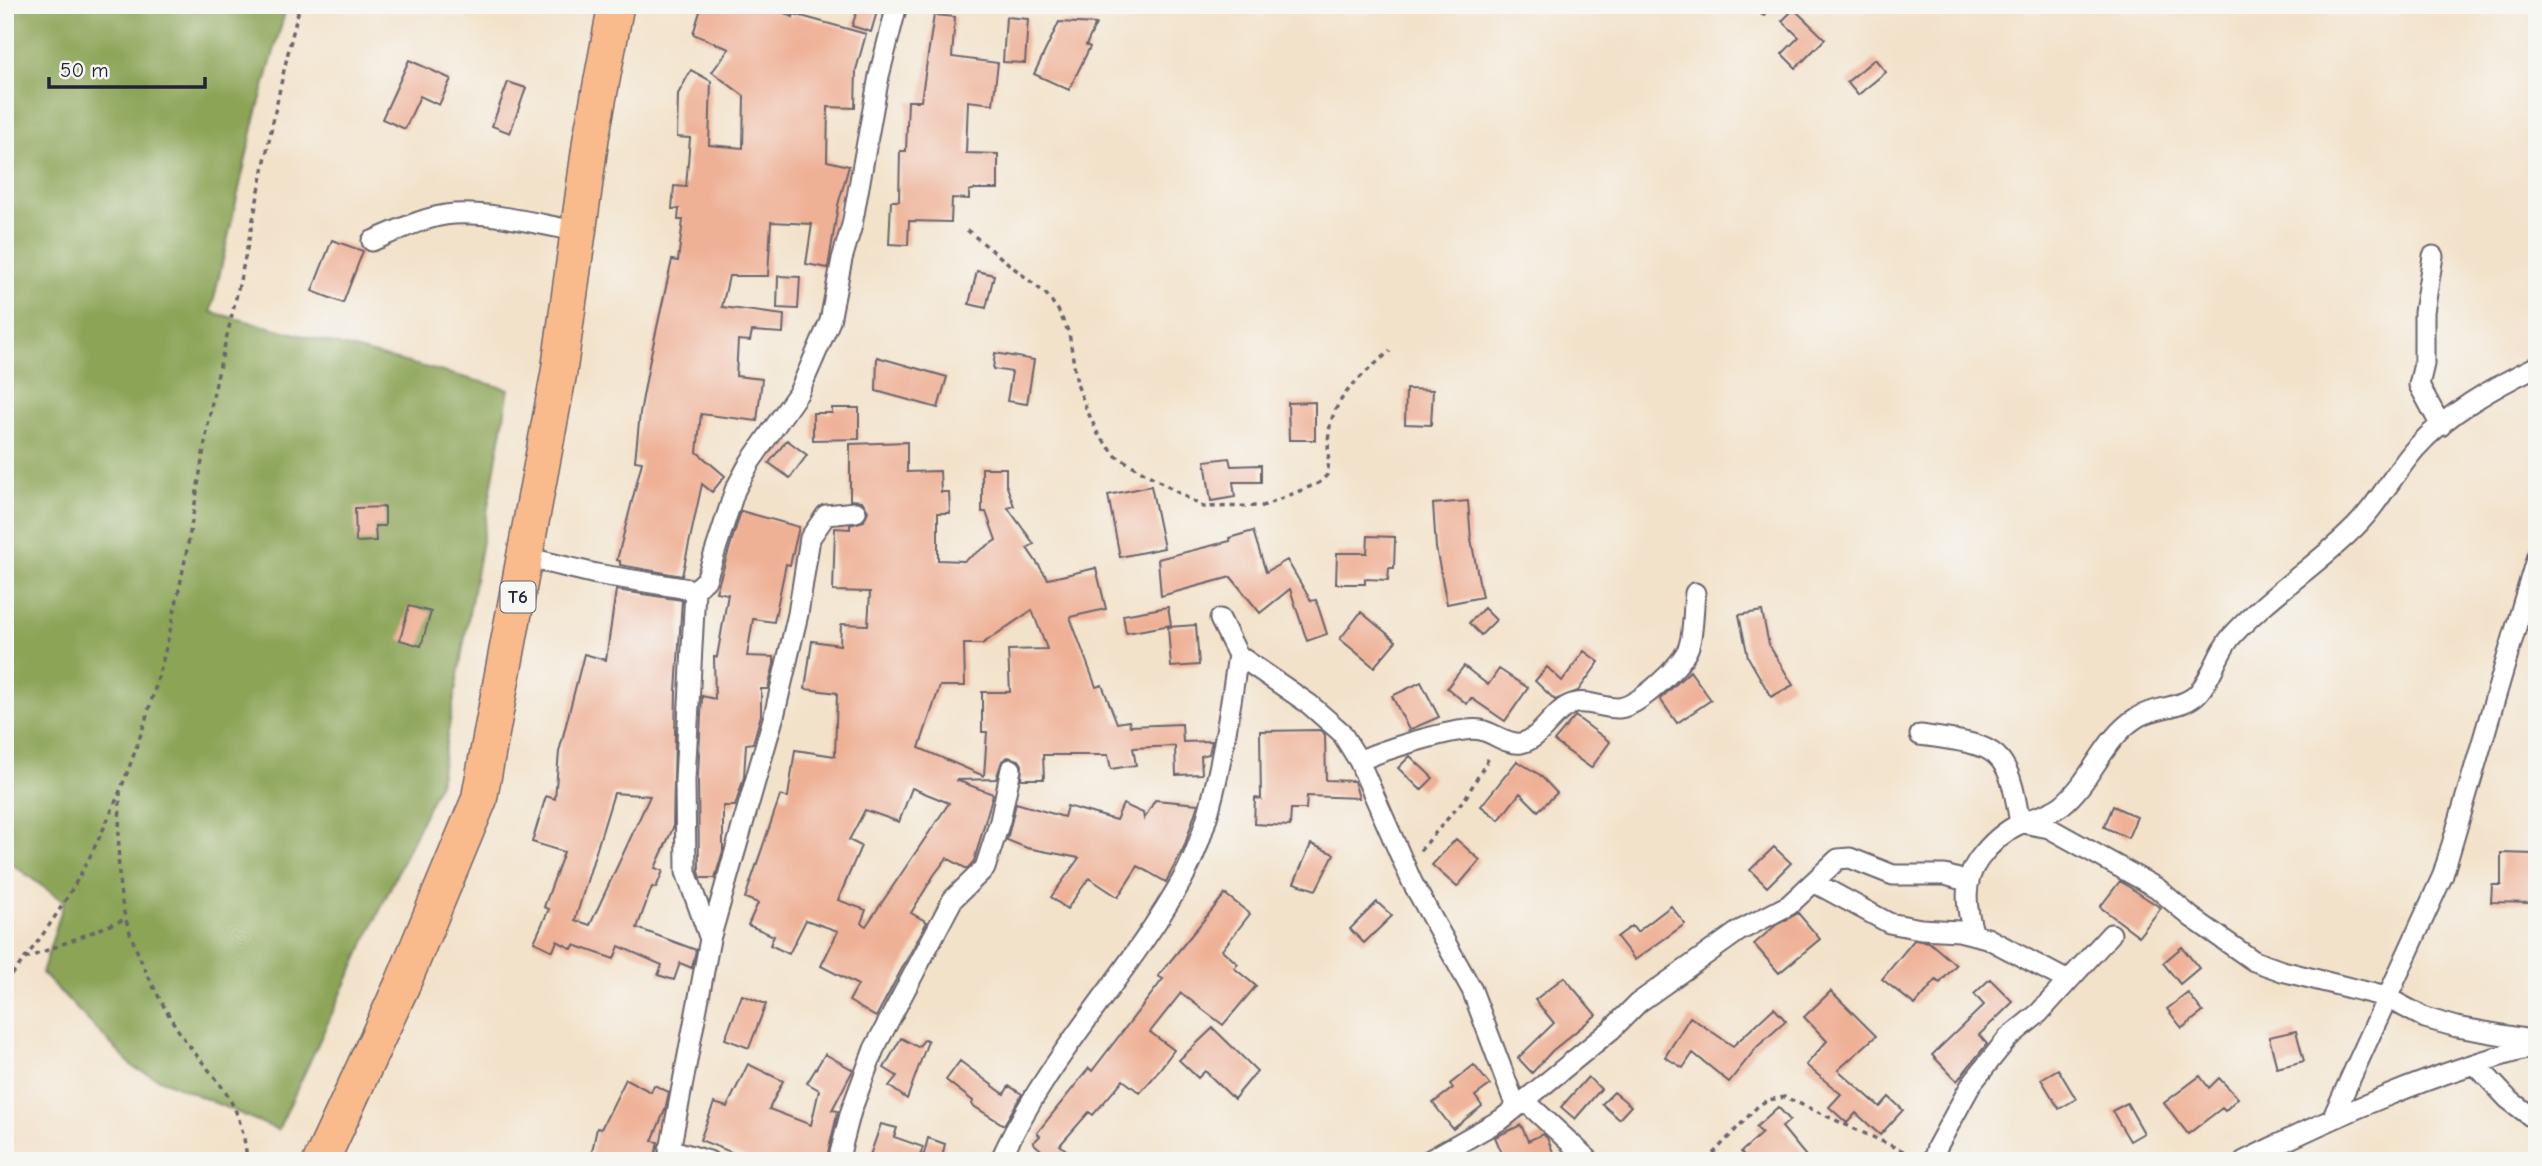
<svg xmlns="http://www.w3.org/2000/svg" width="2542" height="1166" font-family="'Comic Neue',sans-serif">
	<style>
		.forest { fill: #8ba456; stroke: #566348; stroke-width: 2 }
		.building { fill: #efb196; fill-rule: evenodd }
		.lines { fill: none; stroke-linecap: round; stroke-linejoin: round }
		.street-casing { stroke: #6b656d; stroke-width: 23 }
		.highway-casing { stroke: #6b656d; stroke-width: 38 }
		.path { stroke: #6b656d; stroke-width: 3.5; stroke-dasharray: 5 5; stroke-linecap: butt }
		.street { stroke: #fff; stroke-width: 19 }
		.highway { stroke: #fabb8c; stroke-width: 35 }
		.labels { text-anchor: middle; dominant-baseline: central; stroke-width: 5; stroke-linejoin: round; paint-order: stroke }
		.shield { fill: #f6f6f2; stroke: #626272; stroke-width: 2 }
		.shield-label { font-size: 19px; font-weight: bold; fill: #22223b }
	</style>
	<rect width="100%" height="100%" fill="#f6f6f2"/>
	<filter id="ink" filterUnits="userSpaceOnUse"><feTurbulence type="fractalNoise" baseFrequency=".0143" numOctaves="2"/><feDisplacementMap in="SourceGraphic" scale="14" xChannelSelector="R" yChannelSelector="G"/><feConvolveMatrix kernelMatrix="1 2 1 2 8 2 1 2 1" color-interpolation-filters="sRGB"/></filter>
	<filter id="wash" filterUnits="userSpaceOnUse"><feTurbulence type="fractalNoise" baseFrequency=".00686" numOctaves="4" result="noise"/><feDisplacementMap in="SourceGraphic" scale="28" xChannelSelector="R" yChannelSelector="G"/><feGaussianBlur stdDeviation="1.57" result="paint"/><feColorMatrix in="noise" values="0 0 0 0 0 0 0 0 0 0 0 0 0 0 0 0 0 1.4 0 .05"/><feComposite in="paint" operator="in"/></filter>
	<g filter="url(#wash)">
		<rect width="100%" height="100%" fill="#f3e2ca"/>
		<path class="forest" d="M5,5H287L255,119L211,312L509,389L439,783L278,1130L134,1068L42,973L64,902L5,859Z"/>
		<g id="blocks">
			<path class="building" d="M702,5H768L793,17L794,14L866,34L856,70L855,108L828,107L827,161L849,166L838,205L828,268L806,264L812,224L771,222L768,276H729L722,307L784,315L783,333L752,331L750,341L738,340L736,376L762,379L757,421L701,414L697,452L725,476L712,492L702,484L682,576L620,565V561L617,560L642,462L635,461L640,413L650,359L672,260L678,261L683,220H678L679,209H672L674,186L686,187L690,138L677,137L678,94L691,70L711,81L709,145L743,148L744,96L712,72L729,49L693,34Z
				M859,5H879L871,32L852,26Z
				M1794,9L1825,39L1796,68L1782,54L1799,37L1782,21Z
				M934,15L955,17L952,57L998,63L993,104L968,101L966,153L998,154V189H975L969,191V199L952,198L951,222L909,221L908,245L889,244L891,201H899L900,151H906L908,101H921Z
				M1006,17L1028,19L1025,63L1003,62Z
				M1059,22L1096,24L1086,45L1090,47L1069,90L1034,74Z
				M1875,59L1886,72L1858,95L1847,82Z
				M409,60L451,79L439,105L420,96L405,129L382,119Z
				M508,82L526,88L510,133L492,126Z
				M332,240L363,251L343,303L312,291Z
				M977,271L994,275L986,308L969,304Z
				M778,276L800,277L798,309L777,308Z
				M995,353L1034,360L1027,404L1007,401L1012,372L993,369Z
				M877,357L947,377L938,408L876,391Z
				M1406,389L1433,390L1431,425L1405,424Z
				M1315,402V440H1289L1288,403Z
				M832,408H859V439L813,440V413H832Z
				M787,440L807,455L790,478L769,463Z
				M907,442V472L940,471L941,492H949L950,513H938V560L964,561L996,540L986,512H982V468H1006V484L1014,506L1008,508L1034,544L1027,548L1048,579L1096,568L1106,609L1070,617L1096,687L1102,685L1117,723L1129,721L1130,726L1182,724L1183,742L1212,741L1209,754L1201,756L1202,774L1176,775L1175,746L1133,748L1136,765L1111,769L1108,755H1043L1044,779H1021L1022,765L1019,760L1008,757L1002,761L996,779L956,780L993,794L974,861L967,869L947,858L934,875L911,913L927,922L876,1017L849,1001L858,985L821,966L838,931L806,920L789,954L770,945L774,936L748,925L758,903L745,898L780,796L788,797L795,750L835,756L837,693L805,689L812,641L840,645L841,624L868,625L870,592L833,591L835,528L850,529V525L864,521L868,511L862,501L850,500V444ZM1032,610L1047,649L1008,650L1010,692H982V732H987L984,776L919,748L940,686H965L964,644H982ZM912,788L949,803L866,926L861,923L866,910L838,900L861,846L849,840L865,810L899,822Z
				M1229,458L1231,466L1261,465V482H1233L1235,497L1211,501L1205,461Z
				M1151,486L1164,548L1120,557L1108,495Z
				M1468,501L1471,539L1482,597L1447,604L1436,548L1433,504Z
				M385,507V526H375L376,541L356,542L355,508Z
				M741,511L799,527L790,565L786,564L774,622L753,619L747,656L774,657V664L768,689H761V715L753,743L746,744L744,777L735,806H723V851L715,878H701L699,871L698,775L702,696L715,699L714,657H717L728,594L716,592Z
				M1253,531L1266,572L1287,560L1311,601L1316,600L1327,634L1307,641L1290,589L1260,613L1231,577L1161,596L1158,559L1230,541L1229,538Z
				M1368,536L1395,537L1394,568H1389L1388,580L1365,579V584H1336L1337,553H1367Z
				M616,590L682,600L676,691L673,828L655,868L663,871L656,888L652,887L637,928L696,950L692,968L680,963L674,980L658,975L662,965L619,946L614,959L574,945L572,949L557,941L553,951L534,942L549,909L544,907L564,852L532,842L546,796L555,799L559,752L584,654L606,660ZM614,793L650,796L590,925L575,920Z
				M409,606L431,612L421,646L400,640Z
				M1168,607L1171,625L1126,633L1123,615Z
				M1484,608L1496,620L1481,635L1469,623Z
				M1762,611L1769,645L1793,685L1771,697L1748,657L1739,615Z
				M1361,612L1396,641L1374,667L1340,639Z
				M1196,625L1199,665L1171,667L1168,627Z
				M1584,651L1599,662L1578,691L1555,700L1535,681L1547,667L1562,681Z
				M1464,666L1488,685L1499,669L1528,688L1505,721L1471,698L1467,704L1447,688Z
				M1690,671L1711,700L1677,723L1660,699Z
				M1421,682L1439,717L1409,730L1392,696Z
				M1575,716L1610,742L1591,768L1554,741Z
				M1320,730L1325,735L1326,780L1354,781L1359,798L1307,796L1306,809H1291L1290,826L1254,824L1255,798L1261,799L1260,731Z
				M1410,756L1433,778L1421,790L1398,768Z
				M1517,761L1540,775L1557,793L1538,811L1520,793L1499,820L1481,806Z
				M1155,800L1198,804L1184,847L1166,882L1138,866L1118,897L1089,878L1067,909L1051,897L1079,858L1027,848L1007,840L1016,803L1064,817L1067,806L1116,820L1123,804L1143,813L1144,819Z
				M2113,806L2137,817L2128,838L2104,827Z
				M1456,839L1480,860L1457,887L1432,865Z
				M1311,844L1334,854L1316,890L1294,883Z
				M1774,847L1791,863L1767,887L1750,870Z
				M2501,853L2534,854L2533,903L2491,902L2492,885H2501Z
				M2120,881L2161,908L2139,936L2100,907Z
				M1225,894L1250,914L1222,950L1238,964L1234,968L1256,986L1223,1025L1181,993L1150,1032L1174,1050L1153,1078L1140,1093L1123,1080L1093,1115L1089,1112L1060,1145L1079,1161H1054L1033,1143L1040,1136L1037,1133L1089,1068L1092,1071L1163,979L1158,976Z
				M1377,902L1392,916L1364,943L1350,929Z
				M1671,906L1685,924L1635,960L1617,937L1632,926L1637,932Z
				M1798,913L1820,939L1779,973L1754,944L1776,925Z
				M1914,940L1929,942L1956,965L1940,983L1936,980L1915,1005L1882,979Z
				M2182,947L2199,968L2180,984L2163,963Z
				M1564,977L1596,1015L1552,1051L1532,1073L1518,1058L1554,1023L1535,1000Z
				M1990,979L2013,1002L1979,1035L1987,1044L1957,1081L1932,1055L1984,1005L1974,994Z
				M1831,991L1876,1036L1838,1070L1880,1107L1889,1097L1903,1110L1880,1135L1856,1113L1847,1123L1829,1107L1841,1094L1806,1065L1827,1041L1804,1017Z
				M2188,993L2203,1012L2182,1028L2167,1009Z
				M742,995L766,1004L749,1048L725,1039Z
				M1774,1008L1786,1021L1757,1047L1729,1082L1693,1053L1683,1068L1665,1057L1690,1017L1733,1046Z
				M1213,1028L1257,1071L1234,1099L1205,1071L1198,1078L1179,1060Z
				M2296,1031L2304,1061L2277,1068L2269,1037Z
				M901,1038L918,1047L925,1039L928,1041L907,1099L889,1086L897,1076L884,1068Z
				M825,1054L853,1070L832,1110L838,1111L826,1161H754L700,1140L714,1103L727,1107L748,1064L783,1081L769,1109L811,1125L819,1090L807,1083Z
				M960,1061L1004,1094L1009,1086L1022,1094L1004,1125L972,1105L973,1101L946,1080Z
				M1474,1065L1490,1085L1475,1096L1482,1106L1453,1129L1433,1103L1453,1088L1450,1084Z
				M2058,1069L2076,1099L2059,1109L2041,1079Z
				M2200,1076L2209,1088L2219,1078L2238,1098L2225,1111L2222,1108L2188,1134L2164,1103Z
				M1588,1077L1601,1089L1575,1119L1561,1107Z
				M626,1079L651,1092L654,1085L669,1092L665,1110L652,1141L658,1142L654,1161H590L597,1128L601,1129Z
				M1614,1092L1631,1106L1619,1119L1602,1104Z
				M2127,1103L2144,1133L2130,1141L2112,1111Z
				M1778,1107L1790,1120L1782,1127L1810,1161H1749L1741,1152L1762,1133L1756,1127Z
				M881,1124L897,1128L894,1137L923,1147L918,1161H868Z
				M1521,1125L1528,1141L1543,1134L1547,1138L1557,1161H1505L1495,1137Z
				M928,1138L945,1144L941,1161L923,1158Z"/>
		</g>
	</g>
	<g filter="url(#ink)">
		<use href="#blocks" fill-opacity="0" stroke="#6b656d" stroke-width="2"/>
		<g class="lines">
			<defs>
				<path id="street" d="M372,241C398,230 426,216 454,214C496,212 536,224 577,231
					M2433,256L2424,312V364L2419,385L2441,426
					M525,557L596,574L695,590L706,580L735,490L750,462L799,392L830,321L842,259L852,225L879,76L897,5
					M1220,619L1238,655L1309,704L1341,732L1359,761L1412,882L1472,990L1516,1107
					M1920,735C1996,746 2008,744 2020,824
					M1359,761C1380,751 1460,725 1481,730C1494,733 1507,745 1521,743C1542,739 1552,711 1572,704C1587,699 1603,709 1619,708C1639,706 1683,665 1689,646C1694,630 1693,609 1695,593
					M2023,823L2049,828L2157,888L2191,917L2254,961L2282,971L2386,997L2425,1018L2457,1027L2537,1041
					M1815,883L1889,923L1921,929L1959,931L1987,938L2066,980
					M1974,935C1966,909 1962,882 1979,859C1990,844 2006,830 2023,822C2037,816 2049,815 2062,805C2092,781 2103,739 2136,718C2154,706 2185,709 2199,692C2213,676 2217,654 2231,637C2267,597 2312,569 2350,532C2376,508 2392,476 2415,449C2447,413 2494,387 2537,366
					M710,939L775,712L798,614L810,538L826,515L856,512
					M2476,1065L2508,1099L2537,1121
					M1525,1101L1590,1161
					M2332,1119L2443,875L2537,556
					M669,1149L709,1161
					M668,1161L710,939L686,872L685,780L695,590
					M838,1161L851,1111L874,1049L953,899L985,868L1000,821L1011,769
					M1000,1161C1044,1061 1128,976 1182,880C1215,821 1228,723 1238,655
					M1428,1161L1502,1119L1611,1030L1638,1003L1739,931L1789,905L1838,859L1850,858L1893,875H1945L1969,882
					M1933,1161L1937,1147L1972,1083L2008,1038L2039,1013L2111,934
					M2244,1161C2337,1115 2436,1071 2537,1046"/>
				<path id="highway" d="M321,1161L402,985L479,800L559,372L591,138L616,5"/>
			</defs>
			<use href="#street" class="street-casing"/>
			<use href="#highway" class="highway-casing"/>
			<path class="path" d="M1743,5L1766,16
				M967,230L1046,294L1058,310L1069,333L1077,384L1086,408L1098,434L1116,456L1203,507L1263,506L1319,483L1327,475C1330,461 1327,447 1329,432C1334,395 1363,375 1390,351
				M120,791C120,832 114,879 126,920C136,954 155,992 173,1022C208,1079 241,1088 247,1161
				M1420,851L1466,797L1490,756
				M25,959L125,919
				M5,982C104,871 154,718 182,575C194,516 202,456 213,397C223,349 236,301 246,253C264,170 278,87 300,5
				M1706,1161L1759,1105L1768,1100L1785,1097L1914,1156"/>
			<use href="#street" class="street"/>
			<use href="#highway" class="highway"/>
		</g>
	</g>
	<g class="labels">
		<rect class="shield" x="500.5" y="581.5" width="35" height="31" rx="5"/>
		<g class="shield-label">
			<text x="518" y="597">T6</text>
		</g>
	</g>
	<rect width="2542" height="1166" fill="none" stroke="#f6f6f2" stroke-width="28"/>
	<path d="M49 77v10h156v-10" fill="none" stroke="#22223b" stroke-width="3.5"/>
	<text x="60" y="77" font-size="21" fill="#22223b" stroke="#f6f6f2" stroke-width="5" paint-order="stroke">50 m</text>
</svg>
